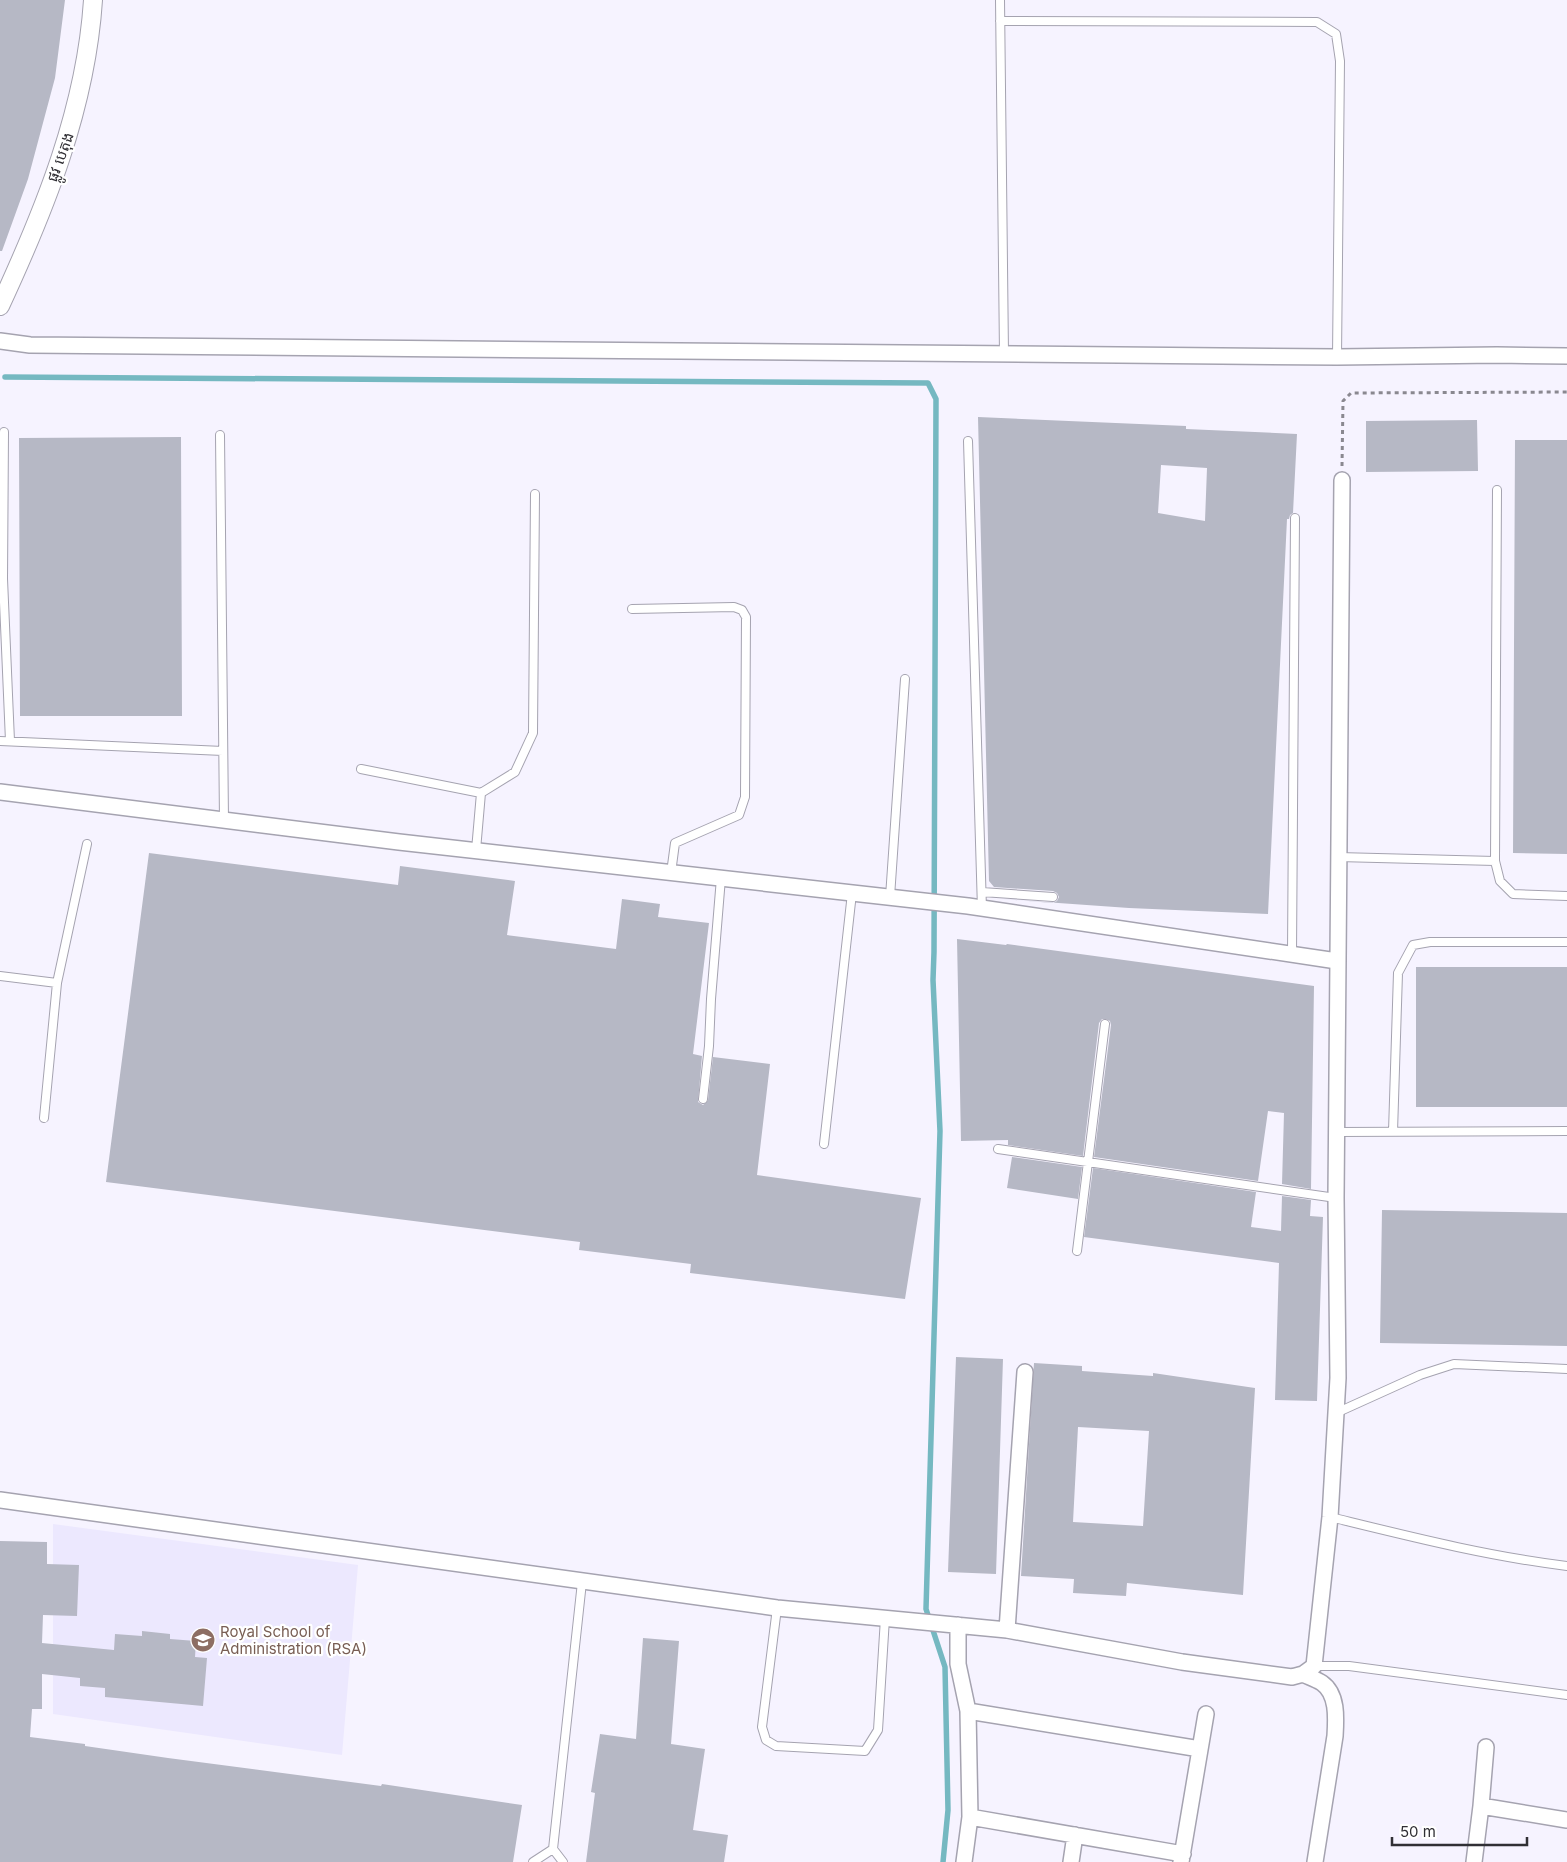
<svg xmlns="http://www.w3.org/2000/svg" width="1567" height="1862" font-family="Inter,'Noto Sans Khmer',sans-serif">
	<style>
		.built { fill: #ece8fe }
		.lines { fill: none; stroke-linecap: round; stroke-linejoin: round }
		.stream { stroke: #75b8c1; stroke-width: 5.5 }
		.building { fill: #b6b8c5; fill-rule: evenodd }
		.service-casing { stroke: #a5a3b0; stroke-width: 10 }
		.minor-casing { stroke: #a5a3b0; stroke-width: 18 }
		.tertiary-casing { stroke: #a5a3b0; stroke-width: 20 }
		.path { stroke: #8a8890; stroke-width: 3; stroke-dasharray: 4 4; stroke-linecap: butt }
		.service { stroke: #fff; stroke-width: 8 }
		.minor { stroke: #fff; stroke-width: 15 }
		.tertiary { stroke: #fff; stroke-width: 18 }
		.labels { text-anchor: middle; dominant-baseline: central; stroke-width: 4.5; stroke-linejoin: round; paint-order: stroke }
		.street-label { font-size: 15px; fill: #302f34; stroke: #fff }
		.education-label { font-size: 15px; fill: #785e54; stroke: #fff; text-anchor: start }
	</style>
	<rect width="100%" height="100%" fill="#f6f3ff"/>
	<path class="built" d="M53,1524L358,1565L342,1755L53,1714Z"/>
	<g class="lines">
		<path class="stream" d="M5,377L928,383L936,399L934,952L933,980L940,1131L926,1609L945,1667L948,1810L943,1862"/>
	</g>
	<path class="building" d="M0,0H65L55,78L28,179L2,251H0Z
		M978,417L1186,426V429L1297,434L1293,513L1290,515L1289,519H1287L1268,914L1129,908L1003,899L1053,903L1057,901L1059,897L1057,893L1053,891L994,887L989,881ZM1161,465L1207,468L1205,521L1158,513Z
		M1477,420L1478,471L1366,472V421Z
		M181,437L182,716H20L19,438Z
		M1515,440H1567V854L1513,853Z
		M149,853L398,885L400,866L515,881L507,935L616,949L622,899L660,904L658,917L709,923L693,1054L702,1056L698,1102L703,1105L708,1100L713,1057L770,1064L757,1175L921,1198L905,1299L690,1273L691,1264L579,1250L580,1242L106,1182Z
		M957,939L1006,945L1007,944L1314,986L1311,1189L1282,1184L1284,1113L1268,1111L1258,1181L1094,1157L1111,1025L1110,1021L1106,1019H1102L1099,1023L1083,1156L1008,1145V1140L961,1141Z
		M1416,967H1567V1107H1416Z
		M1012,1157L1082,1167L1078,1199L1007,1188Z
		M1093,1168L1256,1192L1251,1227L1281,1231L1282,1196L1311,1200L1310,1216L1323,1217L1317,1401L1275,1400L1279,1263L1084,1237Z
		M1382,1210L1567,1213V1346L1380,1343Z
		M956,1357L1003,1359L996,1574L948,1572Z
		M1034,1363L1082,1366V1371L1153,1376V1373L1255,1388L1243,1595L1127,1583L1126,1596L1073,1593L1074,1579L1021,1576ZM1078,1427L1149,1431L1143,1526L1073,1522Z
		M0,1541L47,1542V1564L79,1565L77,1616L43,1615L42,1643L114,1650L115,1634L142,1636V1631L170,1634V1639L196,1641L195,1657L207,1658L203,1706L105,1697V1688L80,1686V1678L42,1674V1709H32L30,1737L85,1744V1746L168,1758L381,1786L382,1784L522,1805L513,1862H0Z
		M643,1638L679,1641L671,1744L705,1749L693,1830L728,1835L724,1862H586L595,1793L591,1792L600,1734L636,1739Z"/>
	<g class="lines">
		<defs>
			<path id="service" d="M1000,0L1004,354
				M1000,21L1317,22L1336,34L1340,61L1337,357
				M220,435L224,820
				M968,441L982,909
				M1497,490L1495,861L1500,881L1513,894L1567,896
				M0,579H3L4,432
				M3,579L10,741
				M632,609L734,607L742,610L746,617L745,797L739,815L675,843L671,873
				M0,741L223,751
				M361,769L481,793
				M476,850L481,793L515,772L533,733L535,494
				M1338,857L1495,861
				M982,892L1053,897
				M890,897L905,679
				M1292,954L1295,518
				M0,976L57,983L87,844
				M703,1099L709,1046L711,999L721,878
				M44,1118L57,983
				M1337,1132L1567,1131
				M1393,1132L1398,973L1413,945L1430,942H1567
				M824,1144L852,893
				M998,1149L1336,1198
				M1077,1251L1105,1024
				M1336,1413L1420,1375L1454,1364L1567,1369
				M1330,1517C1408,1536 1486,1556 1567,1566
				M777,1608L762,1727L766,1740L776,1746L865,1751L878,1730L885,1618
				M1314,1666H1349L1567,1695
				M533,1862L553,1849
				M563,1862L553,1849L582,1582"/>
			<path id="minor" d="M0,341L30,345L1337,357L1497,355L1567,356
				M0,792L399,842L968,906L1337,961
				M0,1500L777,1608L1007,1630L1182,1662L1292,1677L1303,1674L1314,1666L1330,1517L1338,1378L1336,1198L1342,480
				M958,1625V1664L968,1711L970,1817L964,1862
				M1007,1630L1025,1372
				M1303,1674C1309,1677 1316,1679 1322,1683C1338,1694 1336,1719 1335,1736L1315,1862
				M968,1711L1200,1749
				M1481,1806L1567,1820
				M970,1817L1183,1854
				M1071,1862L1075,1835
				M1181,1862L1206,1714
				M1474,1862L1481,1806L1486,1747"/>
			<path id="tertiary" d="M0,306C45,209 86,108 93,0"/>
		</defs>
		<use href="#service" class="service-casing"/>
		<use href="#minor" class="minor-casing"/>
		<use href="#tertiary" class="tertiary-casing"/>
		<path class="path" d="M1342,466L1343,401L1351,393L1567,392"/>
		<use href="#service" class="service"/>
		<use href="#minor" class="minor"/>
		<use href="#tertiary" class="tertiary"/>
	</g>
	<defs>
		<symbol id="school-disc" viewBox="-11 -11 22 22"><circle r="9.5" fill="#8d6e63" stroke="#fff"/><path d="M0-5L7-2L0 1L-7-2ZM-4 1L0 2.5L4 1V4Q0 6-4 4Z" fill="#fff"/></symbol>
	</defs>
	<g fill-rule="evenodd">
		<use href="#school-disc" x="189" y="1626" width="28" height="28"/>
	</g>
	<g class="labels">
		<g class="street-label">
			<text transform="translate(60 157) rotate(-70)">ផ្លូវ បេតុង</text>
		</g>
		<g class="education-label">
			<text x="220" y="1631">Royal School of<tspan x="220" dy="17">Administration (RSA)</tspan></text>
		</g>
	</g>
	<path d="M1392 1837v8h135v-8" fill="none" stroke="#302f34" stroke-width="2.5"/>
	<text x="1400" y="1837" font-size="15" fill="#302f34" stroke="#ffffff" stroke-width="4" paint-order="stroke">50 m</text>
</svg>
